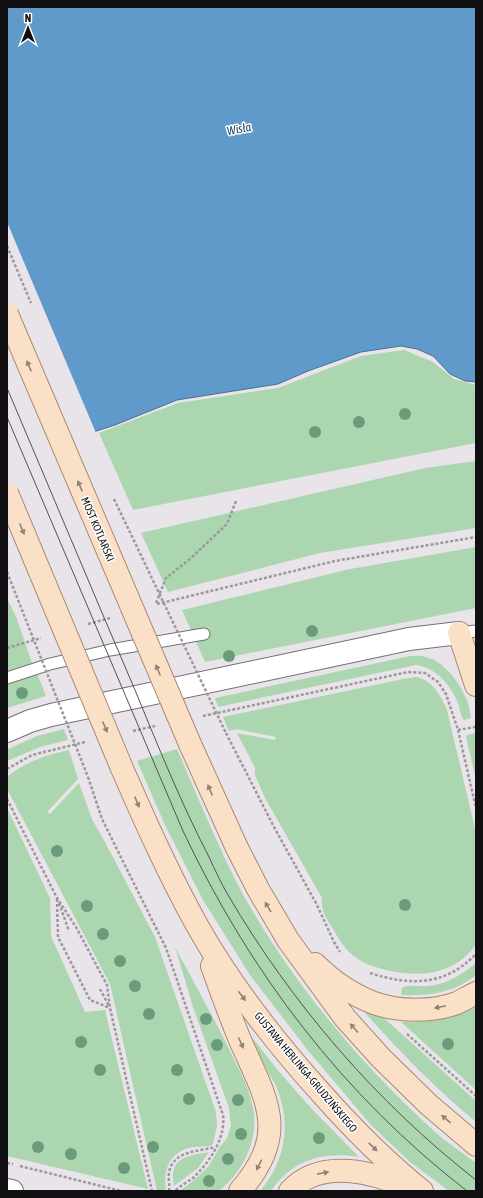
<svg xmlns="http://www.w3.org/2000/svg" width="483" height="1198" font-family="'Asap Condensed',sans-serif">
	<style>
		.green { fill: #acd6b0 }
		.water { fill: #5f9aca; stroke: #487092 }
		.pier { fill: #e9e4e9 }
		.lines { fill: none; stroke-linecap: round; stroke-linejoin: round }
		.lane-casing { stroke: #757075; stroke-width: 13 }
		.secondary-casing { stroke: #757075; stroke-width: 24 }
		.primary-casing { stroke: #a88a70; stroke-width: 24 }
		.path { stroke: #9c989c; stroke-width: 2.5; stroke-dasharray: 3 2; stroke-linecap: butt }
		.lane { stroke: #fff; stroke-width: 11 }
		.secondary { stroke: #fff; stroke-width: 22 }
		.primary { stroke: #fbe0c8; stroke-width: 22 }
		.tram { stroke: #555255; stroke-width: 1 }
		.primary-bridge-casing { stroke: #a88a70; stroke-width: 24; stroke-linecap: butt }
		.path-bridge { stroke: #9c989c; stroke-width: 2.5; stroke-dasharray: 3 2; stroke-linecap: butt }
		.primary-bridge { stroke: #fbe0c8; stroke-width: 22 }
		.tree { fill: #6a9c7c }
		.oneway { fill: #928276 }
		.labels { text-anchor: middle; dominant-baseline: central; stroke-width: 3; stroke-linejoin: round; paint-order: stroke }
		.street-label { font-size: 11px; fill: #110f11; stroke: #fff }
		.water-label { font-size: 12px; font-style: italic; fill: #164263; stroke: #fff }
	</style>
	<rect width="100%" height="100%" fill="#e9e4e9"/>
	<path class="green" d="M404,350L433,362L454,379L476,385V443L133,510L99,433L178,403L278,388L361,356Z
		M476,461V528L320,553L168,592L141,533L425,468Z
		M476,547V608L205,662L182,610L350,569Z
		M7,598L17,619L32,663L7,671Z
		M410,656C415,656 421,655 426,657C444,661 460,683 467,700C469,705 470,712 471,718L464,720C460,716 460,708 458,703C450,684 436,668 416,665L218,707L215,698Z
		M37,673L46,696L7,708V684Z
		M416,677C433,680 441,696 447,710L476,833V944C456,975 419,978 386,970C379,968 370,966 363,962C349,955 340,942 333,929C326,917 321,913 322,898L265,798L255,775V768L237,733L275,740L276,737L236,729L229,731L223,717L403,679Z
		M64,729L68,740L40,747L7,761V750L8,749L37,736Z
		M475,733L476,738V780L466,737L467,735Z
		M177,749C197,795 216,842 239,887C287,976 358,1062 433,1130C446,1142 462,1152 476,1163V1191H449L410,1162L370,1124L306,1048L250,975L203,900L165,825L137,761Z
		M69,750L78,779L47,812L50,814L79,783L92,819L106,844L155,937L216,1112L217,1126L213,1144L210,1146C203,1147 195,1146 188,1148C169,1154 163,1171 166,1189L162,1191H157L110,984L7,789V777C25,762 46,755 69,750Z
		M7,808L50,898L51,936L85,1012L105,1010L148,1189L7,1156Z
		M175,947C193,981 212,1014 229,1049C239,1070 251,1090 254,1114C257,1143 242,1173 219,1191H180L194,1180L209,1166L219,1148L227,1138L231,1125L229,1108L193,1007Z
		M476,963V975C454,993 429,996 401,995L402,988C408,984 420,987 428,986C447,984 461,975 476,963Z
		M476,1007V1090L401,1022C431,1023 449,1019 476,1007Z
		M366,1011L384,1018L476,1101V1122C436,1089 400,1052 365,1013Z
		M247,1031L276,1068L310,1107L359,1157C323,1151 292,1160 271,1191H260C284,1163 291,1128 279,1094C277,1086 272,1079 268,1072C261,1058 254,1044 247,1031Z
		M209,1152L198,1168L174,1186C168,1157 187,1156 209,1152Z"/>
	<path class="water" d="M7,7H476V382L465,381L450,374L433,356L417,349L401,346L361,352L308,371L278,384L177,400L115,425L7,460Z"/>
	<path class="pier" d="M7,222L96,433L7,462Z"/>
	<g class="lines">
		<defs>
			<path id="lane" d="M459,633L476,631
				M7,678L50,664L110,650L204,634"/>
			<path id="secondary" d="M7,731L30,721L51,715L409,639L459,633
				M7,1190L12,1191"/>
			<path id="primary" d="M459,633L476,685
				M190,744L237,848L258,889L288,940L345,1018L381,1058L428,1104L476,1145
				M121,766C145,821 169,875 198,927C232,987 276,1043 322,1094C353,1129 386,1162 422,1191
				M315,964C331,980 353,995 374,1003C399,1012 433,1012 457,1003C463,1000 470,996 476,993
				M212,966C221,991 230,1016 240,1040C267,1101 290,1133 240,1191
				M290,1191C321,1157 376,1172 412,1190"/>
		</defs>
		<use href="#lane" class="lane-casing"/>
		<use href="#secondary" class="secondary-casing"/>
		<use href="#primary" class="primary-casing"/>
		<path class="path" d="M156,603L166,578L190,559L227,524L236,501
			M157,604L335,561L476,537
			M88,624L110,618
			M7,648L41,638
			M203,716L408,672L425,673L438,682L446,694L458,730L476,808
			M458,730L475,727
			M133,731L155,726
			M226,733L274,827L316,903L334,942L340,952
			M7,769L32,755L85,742
			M88,777L102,819L166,948L223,1115C226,1138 209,1163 193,1178C187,1182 180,1186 175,1191
			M7,799L57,898L76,927L107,985L110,1008L152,1191
			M57,899L58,937L90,1000L110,1008
			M59,903L69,931
			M370,973C411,986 445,986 476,954
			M100,989L109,1006
			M407,1034L476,1096
			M7,1163L13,1164
			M20,1166L121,1191
			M169,1191C170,1185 168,1178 169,1172C174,1150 198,1152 215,1147"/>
		<use href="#lane" class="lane"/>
		<use href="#secondary" class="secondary"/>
		<use href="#primary" class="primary"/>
		<path class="tram" d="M7,388C50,489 92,590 135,690C158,746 181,803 209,857C215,870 221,883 228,895C292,1004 376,1102 476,1180
			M7,417L183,831C250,973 343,1095 467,1191"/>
		<defs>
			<path id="primary-bridge" d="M7,314L190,744
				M7,493L121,766"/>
		</defs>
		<use href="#primary-bridge" class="primary-bridge-casing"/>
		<path class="path-bridge" d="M7,246L31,303
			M114,499L226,733
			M7,572L88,777"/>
		<use href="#primary-bridge" class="primary-bridge"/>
	</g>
	<g class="tree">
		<circle cx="405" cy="414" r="6"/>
		<circle cx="359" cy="422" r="6"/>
		<circle cx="315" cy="432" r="6"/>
		<circle cx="312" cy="631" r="6"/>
		<circle cx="229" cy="656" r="6"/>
		<circle cx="22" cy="693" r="6"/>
		<circle cx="57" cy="851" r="6"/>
		<circle cx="405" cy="905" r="6"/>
		<circle cx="87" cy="906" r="6"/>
		<circle cx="103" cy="934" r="6"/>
		<circle cx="120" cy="961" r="6"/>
		<circle cx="135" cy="986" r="6"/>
		<circle cx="149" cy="1014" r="6"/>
		<circle cx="206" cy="1019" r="6"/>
		<circle cx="81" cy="1042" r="6"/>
		<circle cx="448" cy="1044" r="6"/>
		<circle cx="217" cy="1045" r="6"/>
		<circle cx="100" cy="1070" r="6"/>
		<circle cx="177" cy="1070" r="6"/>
		<circle cx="189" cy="1099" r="6"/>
		<circle cx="238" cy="1100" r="6"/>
		<circle cx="241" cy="1134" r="6"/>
		<circle cx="319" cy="1138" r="6"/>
		<circle cx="38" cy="1147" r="6"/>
		<circle cx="153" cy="1147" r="6"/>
		<circle cx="71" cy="1154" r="6"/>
		<circle cx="228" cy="1159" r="6"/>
		<circle cx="124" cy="1168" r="6"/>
		<circle cx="209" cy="1181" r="6"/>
	</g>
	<defs><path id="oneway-solid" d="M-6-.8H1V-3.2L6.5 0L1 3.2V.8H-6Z"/></defs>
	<g class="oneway">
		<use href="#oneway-solid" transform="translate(29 366) rotate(-113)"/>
		<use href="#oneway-solid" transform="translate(80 486) rotate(-113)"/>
		<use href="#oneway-solid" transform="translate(22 529) rotate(67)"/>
		<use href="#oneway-solid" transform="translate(158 670) rotate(-113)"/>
		<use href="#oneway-solid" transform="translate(105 727) rotate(67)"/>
		<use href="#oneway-solid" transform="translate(210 790) rotate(-113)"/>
		<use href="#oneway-solid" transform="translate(137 802) rotate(67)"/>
		<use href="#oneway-solid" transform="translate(268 907) rotate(-121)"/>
		<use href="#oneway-solid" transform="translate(242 996) rotate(53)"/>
		<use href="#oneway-solid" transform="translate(440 1007) rotate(168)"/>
		<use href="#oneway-solid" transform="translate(354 1028) rotate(-132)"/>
		<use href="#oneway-solid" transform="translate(241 1043) rotate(66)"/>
		<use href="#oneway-solid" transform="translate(446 1119) rotate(-140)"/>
		<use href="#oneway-solid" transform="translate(373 1147) rotate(44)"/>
		<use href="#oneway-solid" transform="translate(259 1165) rotate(117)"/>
		<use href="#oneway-solid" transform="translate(323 1173) rotate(-11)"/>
	</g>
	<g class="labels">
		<g class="street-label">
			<text transform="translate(98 529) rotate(67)">MOST KOTLARSKI</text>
			<text transform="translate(306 1072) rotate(50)">GUSTAWA HERLINGA-GRUDZIŃSKIEGO</text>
		</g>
		<g class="water-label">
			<text transform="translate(239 129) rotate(-11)">Wisła</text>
		</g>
	</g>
	<rect width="483" height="1198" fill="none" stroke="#110f11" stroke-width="16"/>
	<g transform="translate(28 28)" stroke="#ffffff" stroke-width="3" paint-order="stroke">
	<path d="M0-3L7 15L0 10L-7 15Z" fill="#110f11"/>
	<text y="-6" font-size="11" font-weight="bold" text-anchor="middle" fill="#110f11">N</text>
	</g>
</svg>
